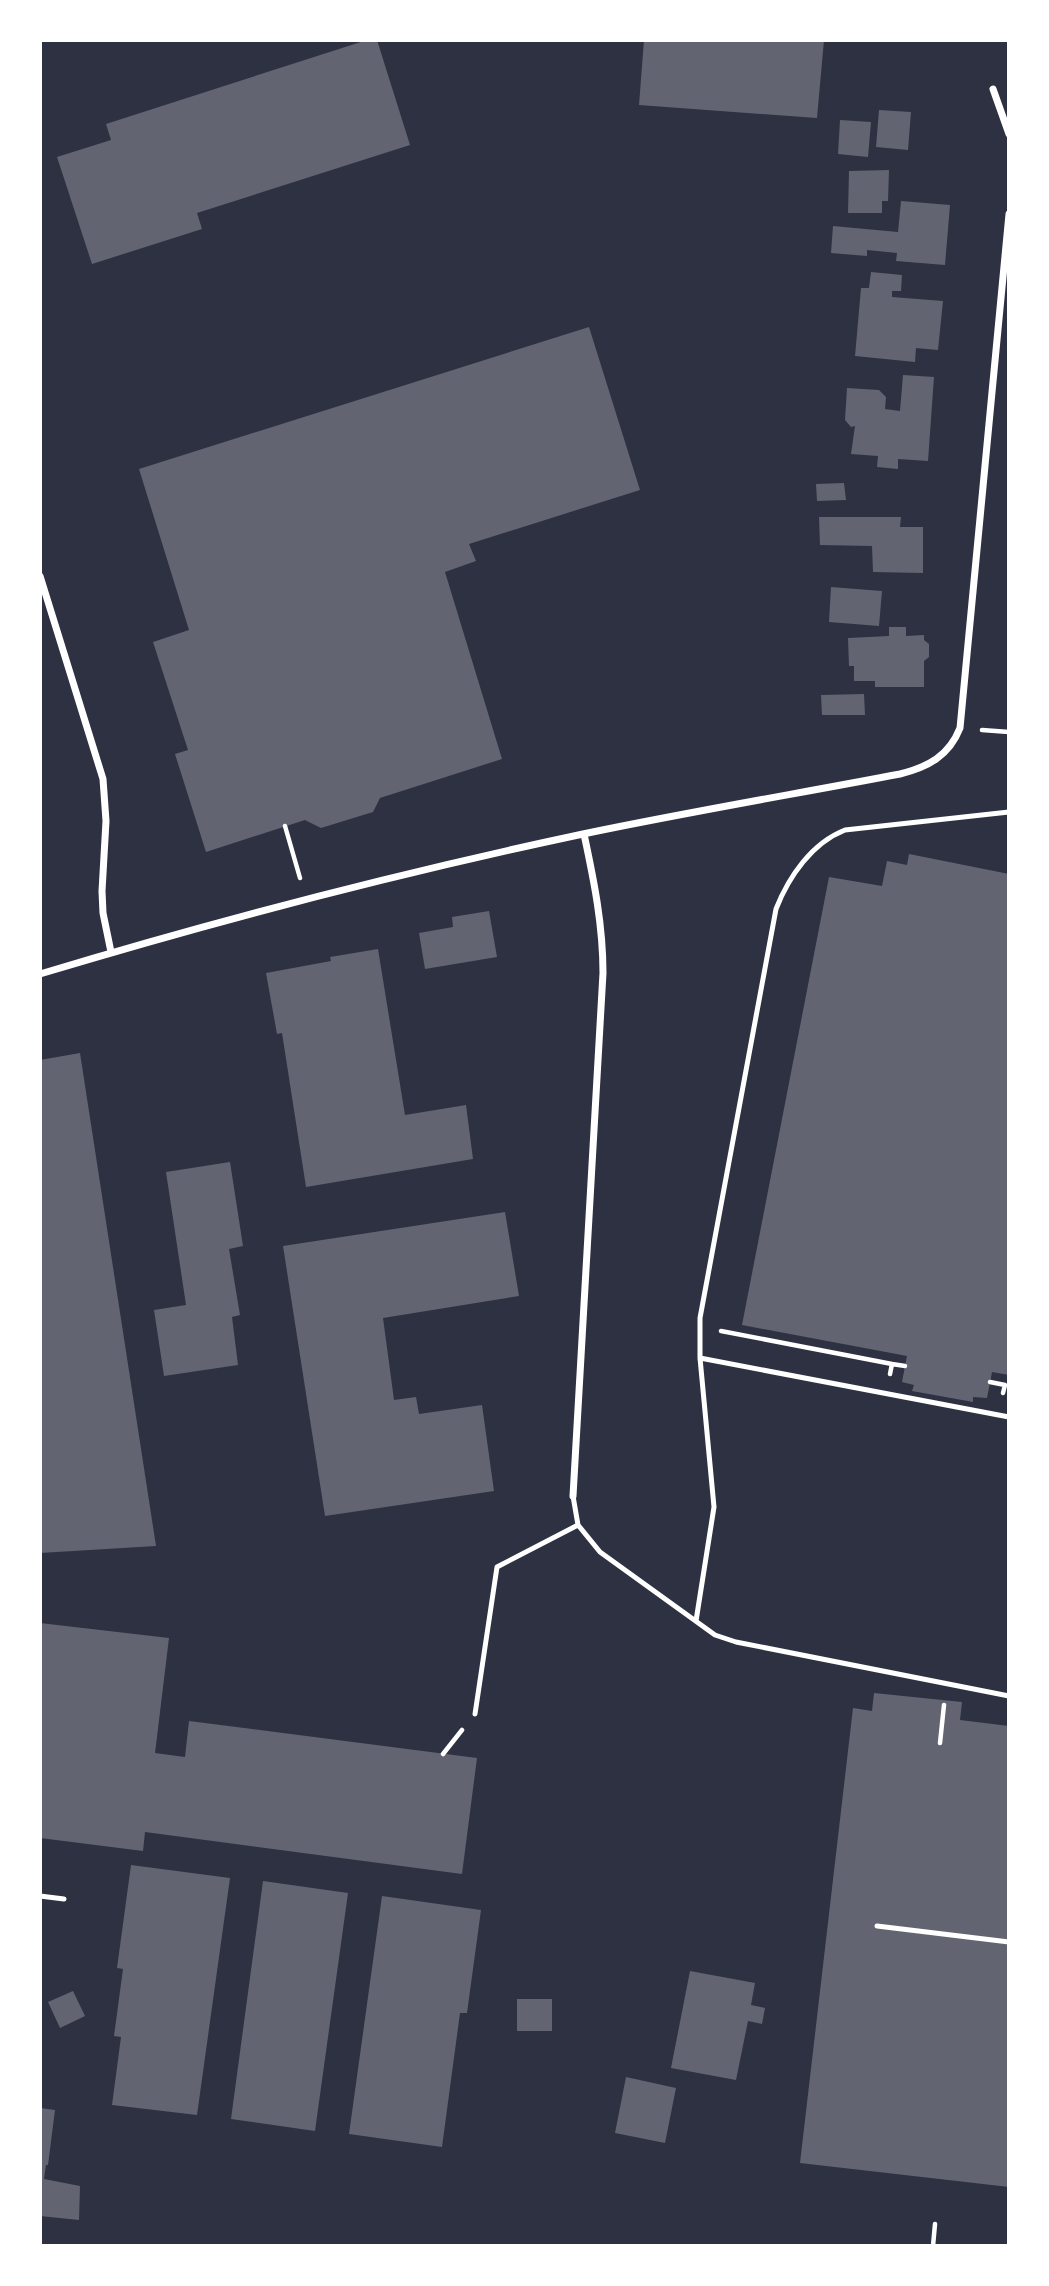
<svg xmlns="http://www.w3.org/2000/svg" width="1049" height="2286" font-family="Karla,sans-serif">
	<style>
		.building { fill: #626471 }
		.lines { fill: none; stroke-linecap: round; stroke-linejoin: round }
		.path { stroke: #fff; stroke-width: 4.5 }
		.service { stroke: #fff; stroke-width: 5 }
		.minor { stroke: #fff; stroke-width: 7 }
	</style>
	<rect width="100%" height="100%" fill="#2d3142"/>
	<path class="building" d="M367,40H377L410,145L197,213L202,229L92,264L57,157L111,140L106,124Z
		M644,40H824L817,118L639,105Z
		M879,110L911,112L908,150L876,147Z
		M840,120L871,122L868,157L838,154Z
		M889,170L888,201H882V213H848L849,171Z
		M901,201L950,205L945,265L896,261L897,253L867,250V256L831,253L833,226L898,232Z
		M871,272L902,275L901,291H892V297L943,301L938,350L916,348L915,362L855,356L861,288H869Z
		M589,327L640,490L469,544L476,561L445,572L502,759L380,798L373,812L321,828L305,820L206,852L175,754L188,750L153,642L189,630L139,469Z
		M903,375L934,377L928,461L898,459V469L877,467L878,456L851,454L855,426L851,427L845,420L847,388L879,390L886,397L885,409L900,411Z
		M844,483L846,500L817,501L816,484Z
		M819,517H901L900,527H923V573L873,572L872,546L820,545Z
		M831,587L882,591L879,626L829,622Z
		M889,627H906V636L924,635V640L929,644V657L924,661V687H875V681H854V666H849L848,638L889,636Z
		M864,694L865,715H822L821,695Z
		M909,854L1009,874V1375L992,1372L987,1398L973,1397V1402L912,1391L914,1385L902,1382L907,1356L742,1325L829,877L882,886L887,861L907,865Z
		M489,911L497,957L425,969L419,933L453,927L452,917Z
		M378,949L405,1115L466,1105L473,1159L306,1187L282,1033L277,1034L266,973L331,961L330,957Z
		M80,1053L156,1546L40,1553V1060Z
		M230,1162L243,1246L229,1249L240,1315L232,1317L238,1365L164,1376L154,1310L186,1305L166,1172Z
		M505,1212L519,1296L383,1318L394,1400L416,1397L419,1414L482,1405L494,1491L325,1516L283,1246Z
		M40,1623L169,1638L155,1753L185,1757L189,1721L477,1758L462,1874L145,1832L143,1851L40,1838Z
		M874,1693L962,1702L960,1720L1009,1726V2187L800,2163L853,1708L872,1711Z
		M131,1865L230,1878L197,2115L112,2105L121,2037L114,2036L123,1969L117,1968Z
		M263,1881L348,1893L315,2131L231,2119Z
		M382,1896L481,1910L467,2013H460L442,2147L349,2134Z
		M690,1971L755,1983L751,2005L765,2008L762,2024L748,2021L736,2080L671,2068Z
		M73,1991L85,2016L60,2028L48,2002Z
		M517,1999H552V2031H517Z
		M626,2077L676,2088L665,2143L615,2133Z
		M40,2108L55,2110L48,2165H46L44,2179L80,2186L79,2220L40,2216Z"/>
	<g class="lines">
		<path class="path" d="M982,730L1009,732
			M285,826L300,878
			M721,1331L892,1364
			M890,1374L892,1364L905,1366
			M990,1382L1005,1385L1003,1393
			M940,1743L944,1705
			M443,1754L462,1730
			M933,2246L935,2224"/>
		<path class="service" d="M700,1358L1009,1417
			M573,1496L578,1525L600,1552L715,1635L736,1642L1009,1696
			M696,1621L714,1507L700,1358V1318L776,909C789,876 812,843 845,830L1009,812
			M475,1714L497,1567L578,1525
			M40,1896L64,1899
			M877,1926L1009,1942"/>
		<path class="minor" d="M993,89L1009,134
			M40,576L103,779L106,821L102,891L103,913L111,952
			M40,974C219,920 400,873 583,834C688,812 795,794 900,774C928,767 949,756 960,728L1009,214
			M573,1496L603,973C603,925 594,881 584,834"/>
	</g>
	<rect width="1049" height="2286" fill="none" stroke="#ffffff" stroke-width="84"/>
</svg>
